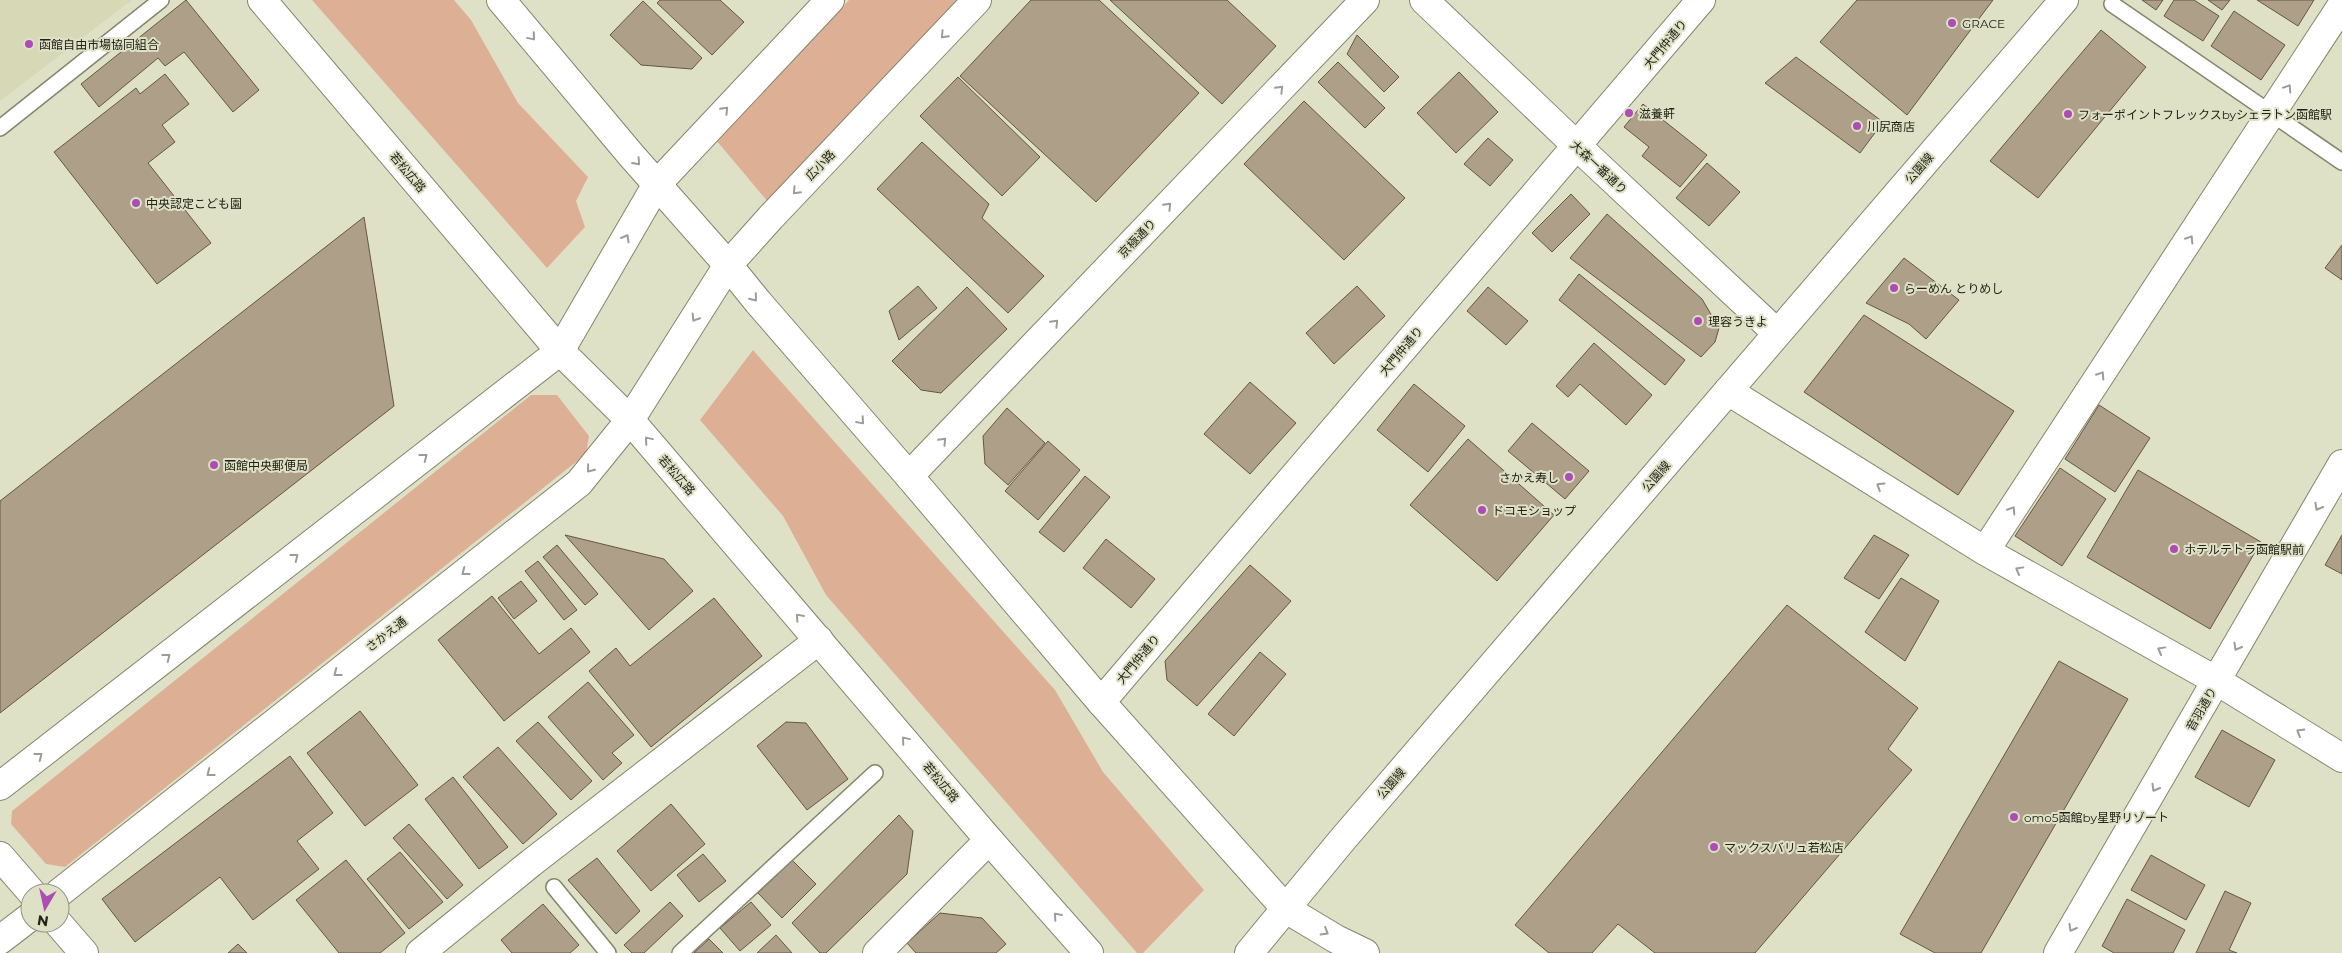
<svg xmlns="http://www.w3.org/2000/svg" width="2342" height="953" font-family="Montserrat,'Noto Sans JP',sans-serif">
	<style>
		.built { fill: #d6d8b6 }
		.green { fill: #ddb096 }
		.building { fill: #ad9f88; stroke: #645742 }
		.lines { fill: none; stroke-linecap: round; stroke-linejoin: round }
		.service-casing { stroke: #84856c; stroke-width: 18 }
		.minor-casing { stroke: #84856c; stroke-width: 30 }
		.tertiary-casing { stroke: #84856c; stroke-width: 30 }
		.service { stroke: #fff; stroke-width: 15 }
		.minor { stroke: #fff; stroke-width: 28 }
		.tertiary { stroke: #fff; stroke-width: 28 }
		.oneway { stroke: #9c9c97 }
		.poi-dot { fill: #ac4db5; stroke: #dfe1c6; stroke-width: 2 }
		.labels { text-anchor: middle; dominant-baseline: central; stroke-width: 4; stroke-linejoin: round; paint-order: stroke }
		.poi-label { font-size: 12px; fill: #222218; stroke: #dfe1c6; text-anchor: start }
		.street-label { font-size: 12px; fill: #222218; stroke: #dfe1c6 }
	</style>
	<rect width="100%" height="100%" fill="#dfe1c6"/>
	<path class="built" d="M0,0H132L0,101Z"/>
	<path class="green" d="M312,0H454L471,20L518,103L588,177L576,201L585,227L547,268Z
		M849,0H959L768,202L716,140Z
		M753,350L1055,690L1103,772L1204,890L1143,953H1137L826,595L783,516L700,420Z
		M531,395H557L589,436L586,454L65,867L46,864L11,824L12,811Z"/>
	<path class="building" d="M186,0L259,90L233,112L184,52L165,66L158,58L99,107L81,84Z
		M660,0H720L744,22L712,55L657,3Z
		M1031,0H1099L1199,93L1096,202L960,76Z
		M1110,0H1227L1276,46L1222,104Z
		M1857,0H1993L1907,115L1820,42Z
		M2142,0H2163L2156,10Z
		M2174,0H2194L2219,16L2203,41L2164,16Z
		M2208,0H2230L2222,10Z
		M2257,0H2314L2298,26Z
		M643,1L702,58L692,69L641,65L610,35Z
		M2234,11L2285,45L2261,80L2211,46Z
		M2101,30L2146,67L2038,198L1990,161Z
		M1357,35L1399,77L1384,92L1347,54Z
		M1796,57L1883,122L1860,153L1765,83Z
		M1338,62L1385,108L1365,128L1318,82Z
		M1459,72L1498,112L1456,153L1417,113Z
		M165,74L189,104L162,125L175,142L148,163L211,243L157,284L54,152L136,88L140,94Z
		M958,77L1040,157L1002,196L920,116Z
		M1304,101L1405,198L1344,260L1244,164Z
		M1643,104L1707,155L1680,187L1642,156L1649,147L1624,127Z
		M1488,138L1513,160L1490,186L1464,164Z
		M922,142L989,204L982,218L1044,276L1008,313L877,189Z
		M1707,163L1740,192L1709,226L1676,198Z
		M1571,194L1590,214L1552,252L1532,233Z
		M1607,214L1702,299L1719,328L1715,342L1701,357L1570,258Z
		M364,217L394,406L0,713V501Z
		M2342,245V280L2325,268Z
		M1904,258L1959,300L1926,339L1909,324L1866,303Z
		M1579,274L1685,360L1665,385L1559,300Z
		M918,286L937,308L899,340L889,311Z
		M1357,286L1385,316L1334,364L1306,333Z
		M967,287L1007,329L941,393L921,390L892,361Z
		M1488,287L1528,321L1506,345L1467,311Z
		M1864,315L2014,411L1958,495L1804,392Z
		M1594,343L1652,395L1626,425L1580,384L1568,397L1556,386Z
		M1250,382L1296,423L1250,474L1204,434Z
		M1414,384L1465,426L1428,472L1377,430Z
		M2099,405L2150,438L2115,492L2065,459Z
		M1007,408L1045,443L1008,485L985,464L983,436Z
		M1532,423L1589,471L1565,499L1508,451Z
		M1468,439L1554,515L1497,581L1410,505Z
		M1048,441L1080,470L1038,520L1005,491Z
		M2060,468L2106,499L2062,566L2015,536Z
		M2138,470L2261,542L2210,629L2087,557Z
		M1085,476L1110,497L1064,552L1039,532Z
		M565,535L664,559L693,591L649,630Z
		M1874,535L1909,555L1879,599L1844,578Z
		M2342,535V574L2325,565Z
		M1106,539L1155,579L1131,608L1083,568Z
		M557,545L598,594L585,605L543,557Z
		M538,561L577,610L564,620L525,571Z
		M1250,565L1291,601L1197,706L1167,680L1165,661Z
		M1901,578L1939,601L1905,661L1865,632Z
		M521,581L537,601L514,619L498,598Z
		M492,596L539,654L571,628L590,652L504,721L438,640Z
		M714,598L762,656L651,747L589,671L616,648L630,666Z
		M1787,605L1918,708L1888,749L1912,770L1755,953H1655L1618,924L1592,953H1549L1515,925Z
		M1260,652L1286,674L1234,736L1208,714Z
		M2059,661L2128,699L1981,953H1935L1900,934Z
		M588,682L634,735L612,753L622,763L603,780L548,717Z
		M360,711L418,785L365,826L307,753Z
		M538,722L592,781L571,800L516,741Z
		M786,722L806,723L848,779L807,810L757,746Z
		M2222,730L2275,760L2249,807L2195,777Z
		M498,747L557,814L523,844L463,777Z
		M290,756L333,813L297,841L319,869L253,920L220,877L135,942L102,899Z
		M453,777L508,847L479,869L425,799Z
		M671,804L705,844L651,891L617,851Z
		M899,815L913,831L907,874L826,953H820L792,923Z
		M409,824L463,885L447,899L393,838Z
		M400,852L443,902L409,929L367,879Z
		M703,854L726,881L699,902L677,875Z
		M2151,855L2205,885L2186,920L2131,890Z
		M597,858L640,911L616,934L568,880Z
		M346,860L405,933L380,953H339L296,900Z
		M792,860L816,884L782,918L758,893Z
		M2225,891L2251,903L2229,950L2237,953H2196Z
		M2127,899L2185,930L2173,953H2114L2102,946Z
		M670,902L683,916L644,953H632L624,945Z
		M751,902L771,925L740,951L720,928Z
		M543,904L579,945L570,953H512L501,940Z
		M940,913L982,918L1006,944L996,953H916L907,943Z
		M776,935L792,953H757Z
		M709,939L723,953H694Z
		M238,944L247,953H228Z"/>
	<g class="lines">
		<defs>
			<path id="service" d="M2112,4L2342,162
				M0,128L161,0
				M554,887L608,953
				M680,953L875,773"/>
			<path id="minor" d="M1728,391L1985,551L2217,681L2342,758
				M909,476L1365,0
				M1985,551L2342,5
				M1101,702L1701,0
				M0,786L560,351L657,184L830,0
				M59,893L579,483L630,420L728,265L771,217L977,0
				M0,940L30,917
				M420,953L531,863L819,640
				M877,953L989,840
				M2058,953L2342,464"/>
			<path id="tertiary" d="M262,0L560,351L630,420L989,840L1089,953
				M501,0L631,155L728,265L758,302L909,476L1101,702L1286,909L1336,939L1365,953
				M1424,0L1578,147L1777,333
				M0,856L32,893
				M58,923L84,953
				M1249,953L1343,839L2064,0"/>
		</defs>
		<use href="#service" class="service-casing"/>
		<use href="#minor" class="minor-casing"/>
		<use href="#tertiary" class="tertiary-casing"/>
		<use href="#service" class="service"/>
		<use href="#minor" class="minor"/>
		<use href="#tertiary" class="tertiary"/>
	</g>
	<defs><path id="oneway-chevron" d="M-2-3.5L2.5 0L-2 3.5" fill="none" stroke-width="1.6" stroke-linecap="round" stroke-linejoin="round" transform="scale(1.25)"/></defs>
	<g class="oneway">
		<use href="#oneway-chevron" transform="translate(944 35) rotate(134)"/>
		<use href="#oneway-chevron" transform="translate(532 37) rotate(50)"/>
		<use href="#oneway-chevron" transform="translate(2288 88) rotate(-57)"/>
		<use href="#oneway-chevron" transform="translate(1280 89) rotate(-46)"/>
		<use href="#oneway-chevron" transform="translate(725 110) rotate(-46)"/>
		<use href="#oneway-chevron" transform="translate(637 162) rotate(48)"/>
		<use href="#oneway-chevron" transform="translate(796 191) rotate(134)"/>
		<use href="#oneway-chevron" transform="translate(1168 206) rotate(-46)"/>
		<use href="#oneway-chevron" transform="translate(626 238) rotate(-60)"/>
		<use href="#oneway-chevron" transform="translate(2190 239) rotate(-57)"/>
		<use href="#oneway-chevron" transform="translate(754 298) rotate(51)"/>
		<use href="#oneway-chevron" transform="translate(695 318) rotate(122)"/>
		<use href="#oneway-chevron" transform="translate(1055 323) rotate(-46)"/>
		<use href="#oneway-chevron" transform="translate(2101 375) rotate(-57)"/>
		<use href="#oneway-chevron" transform="translate(861 421) rotate(49)"/>
		<use href="#oneway-chevron" transform="translate(648 440) rotate(-130)"/>
		<use href="#oneway-chevron" transform="translate(943 441) rotate(-46)"/>
		<use href="#oneway-chevron" transform="translate(424 457) rotate(-38)"/>
		<use href="#oneway-chevron" transform="translate(590 469) rotate(129)"/>
		<use href="#oneway-chevron" transform="translate(1880 486) rotate(-148)"/>
		<use href="#oneway-chevron" transform="translate(2318 507) rotate(120)"/>
		<use href="#oneway-chevron" transform="translate(2012 510) rotate(-57)"/>
		<use href="#oneway-chevron" transform="translate(295 557) rotate(-38)"/>
		<use href="#oneway-chevron" transform="translate(2019 570) rotate(-151)"/>
		<use href="#oneway-chevron" transform="translate(465 572) rotate(142)"/>
		<use href="#oneway-chevron" transform="translate(799 617) rotate(-131)"/>
		<use href="#oneway-chevron" transform="translate(2237 647) rotate(120)"/>
		<use href="#oneway-chevron" transform="translate(2161 650) rotate(-151)"/>
		<use href="#oneway-chevron" transform="translate(167 657) rotate(-38)"/>
		<use href="#oneway-chevron" transform="translate(337 673) rotate(142)"/>
		<use href="#oneway-chevron" transform="translate(2300 732) rotate(-149)"/>
		<use href="#oneway-chevron" transform="translate(905 740) rotate(-130)"/>
		<use href="#oneway-chevron" transform="translate(39 756) rotate(-38)"/>
		<use href="#oneway-chevron" transform="translate(210 773) rotate(142)"/>
		<use href="#oneway-chevron" transform="translate(2155 788) rotate(120)"/>
		<use href="#oneway-chevron" transform="translate(1057 916) rotate(-131)"/>
		<use href="#oneway-chevron" transform="translate(2072 928) rotate(120)"/>
		<use href="#oneway-chevron" transform="translate(1325 932) rotate(31)"/>
	</g>
	<g class="poi-dot">
		<circle cx="1952" cy="23" r="5"/>
		<circle cx="29" cy="44" r="5"/>
		<circle cx="1629" cy="113" r="5"/>
		<circle cx="2068" cy="114" r="5"/>
		<circle cx="1857" cy="126" r="5"/>
		<circle cx="136" cy="203" r="5"/>
		<circle cx="1894" cy="288" r="5"/>
		<circle cx="1698" cy="321" r="5"/>
		<circle cx="214" cy="465" r="5"/>
		<circle cx="1569" cy="477" r="5"/>
		<circle cx="1482" cy="510" r="5"/>
		<circle cx="2174" cy="549" r="5"/>
		<circle cx="2014" cy="817" r="5"/>
		<circle cx="1714" cy="847" r="5"/>
	</g>
	<g class="labels">
		<g class="poi-label">
			<text x="1962" y="23">GRACE</text>
			<text x="39" y="44">函館自由市場協同組合</text>
			<text x="1639" y="113">滋養軒</text>
			<text x="2078" y="114">フォーポイントフレックスbyシェラトン函館駅</text>
			<text x="1867" y="126">川尻商店</text>
			<text x="146" y="203">中央認定こども園</text>
			<text x="1904" y="288">らーめん とりめし</text>
			<text x="1708" y="321">理容うきよ</text>
			<text x="224" y="465">函館中央郵便局</text>
			<text x="1559" y="477" text-anchor="end">さかえ寿し</text>
			<text x="1492" y="510">ドコモショップ</text>
			<text x="2184" y="549">ホテルテトラ函館駅前</text>
			<text x="2024" y="817">omo5函館by星野リゾート</text>
			<text x="1724" y="847">マックスバリュ若松店</text>
		</g>
		<g class="street-label">
			<text transform="translate(1665 44) rotate(-50)">大門仲通り</text>
			<text transform="translate(820 165) rotate(-46)">広小路</text>
			<text transform="translate(1599 167) rotate(43)">大森一番通り</text>
			<text transform="translate(1919 168) rotate(-49)">公園線</text>
			<text transform="translate(408 172) rotate(50)">若松広路</text>
			<text transform="translate(1137 238) rotate(-46)">京極通り</text>
			<text transform="translate(1401 351) rotate(-50)">大門仲通り</text>
			<text transform="translate(677 475) rotate(49)">若松広路</text>
			<text transform="translate(1656 476) rotate(-49)">公園線</text>
			<text transform="translate(386 634) rotate(-38)">さかえ通</text>
			<text transform="translate(1138 659) rotate(-50)">大門仲通り</text>
			<text transform="translate(2201 709) rotate(-60)">音羽通り</text>
			<text transform="translate(941 782) rotate(50)">若松広路</text>
			<text transform="translate(1391 783) rotate(-49)">公園線</text>
		</g>
	</g>
	<g transform="translate(45 908) rotate(189)"><circle r="24" fill="#dfe1c6" stroke="#939580"/>
	<path d="M0-4L9 19L0 12L-9 19Z" fill="#ac4db5"/>
	<text y="-8" font-size="14" font-weight="bold" text-anchor="middle" fill="#222218">N</text>
	</g>
</svg>
